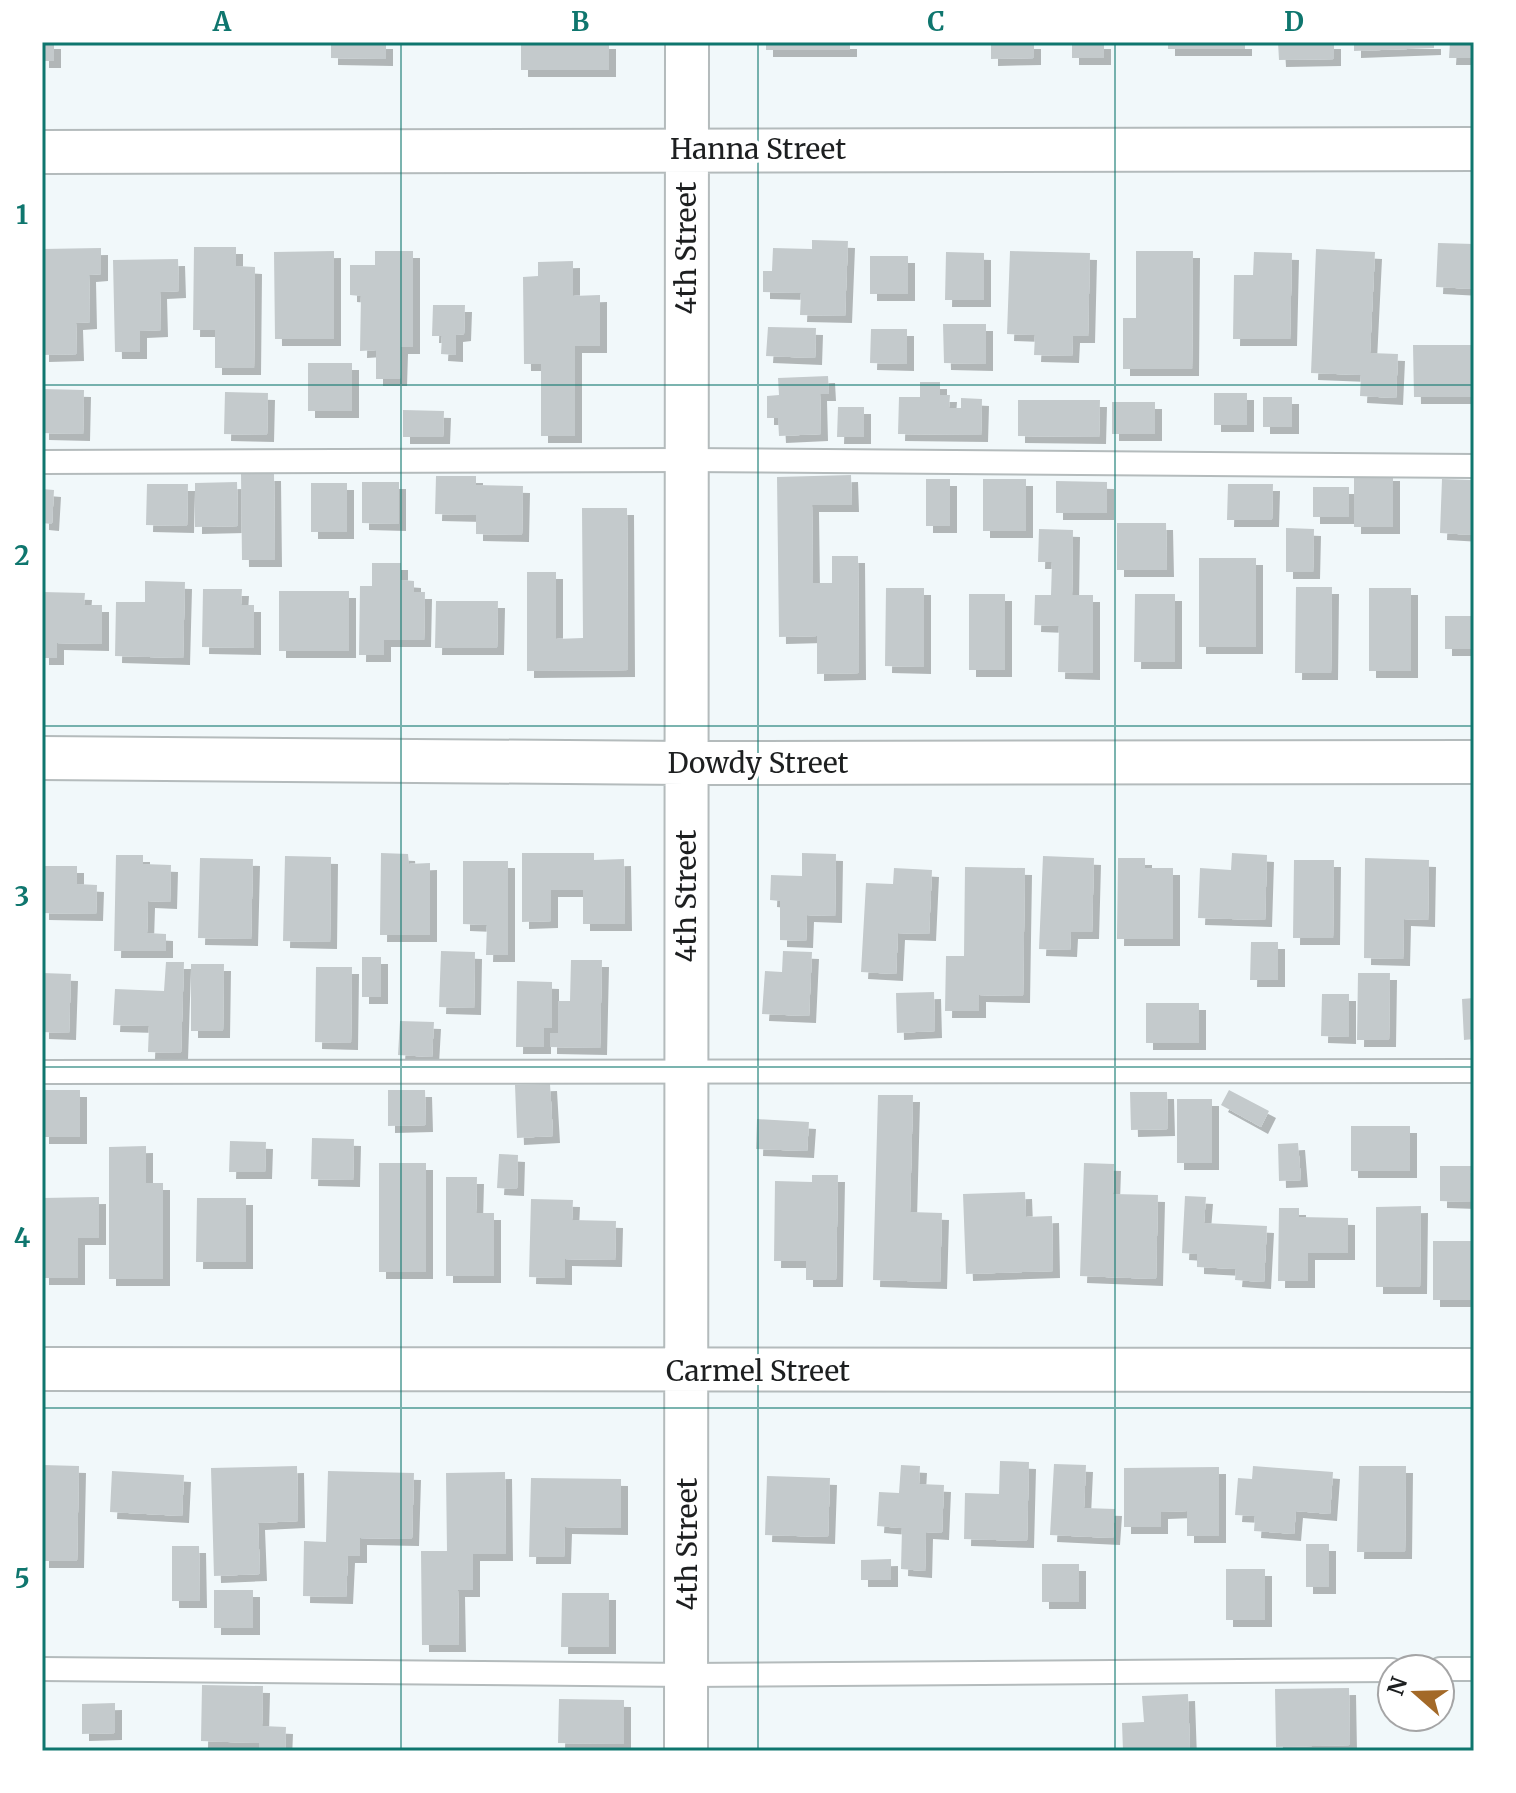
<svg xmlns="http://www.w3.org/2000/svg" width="1516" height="1793" font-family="Merriweather,serif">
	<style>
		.building { fill: #c4cacc; filter: url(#shadow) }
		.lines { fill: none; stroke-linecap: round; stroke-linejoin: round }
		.service-casing { stroke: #b4bbbc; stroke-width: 26 }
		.minor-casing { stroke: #b4bbbc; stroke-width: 46 }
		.service { stroke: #fff; stroke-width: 22 }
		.minor { stroke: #fff; stroke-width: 42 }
		.grid { fill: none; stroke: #0f766e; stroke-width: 2; stroke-opacity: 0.55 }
		.labels { text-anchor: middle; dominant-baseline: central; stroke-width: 8; stroke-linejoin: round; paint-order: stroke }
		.street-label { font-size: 28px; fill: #1d1f20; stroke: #fff }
		.neatline { fill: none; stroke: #0f766e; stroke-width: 3 }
		.grid-label { font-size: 26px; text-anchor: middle; font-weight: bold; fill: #0f766e }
	</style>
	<defs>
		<filter id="shadow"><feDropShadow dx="7" dy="7" stdDeviation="0" flood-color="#0004"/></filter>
	</defs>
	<rect width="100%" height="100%" fill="#f1f8fa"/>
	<path class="building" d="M42,42H54V61H42Z
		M331,42H386V59L331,58Z
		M521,42H609V70H521Z
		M766,42H850V50H766Z
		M991,42H1034V58L991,59Z
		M1072,42H1104V58H1072Z
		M1168,42H1245V49H1168Z
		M1278,42H1334V59L1279,60Z
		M1354,42H1434V48L1354,51Z
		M1450,42H1474V58H1449Z
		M812,240L848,241L845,316L800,315L801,293L763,292V271H772L773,248L812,249Z
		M1438,243L1474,244V289L1436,287Z
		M194,247H236V266L255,267L254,368H215V330H193Z
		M101,248V274L89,275L90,322L76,323L77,354L42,355V249Z
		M1316,249L1375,252L1370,353L1398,354L1396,398L1360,396L1361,375L1311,373Z
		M334,251V339H275L274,252Z
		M375,251H413V347H401L400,379H376V350L360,351L361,296L350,295V265H375Z
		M1010,251L1090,253L1088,336H1073L1072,356L1034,355L1035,335L1007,334Z
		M1136,251H1193L1192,369H1123V318H1136Z
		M946,252L984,253V300H945Z
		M1254,252L1292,253L1290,339H1233L1234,275H1253Z
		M870,256H908V294H870Z
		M178,259L179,291L160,292L161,330L140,331V352H115L113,260Z
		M573,261V296L600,295V346H575V436H541V364H524L523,277L538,276V262Z
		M433,305H465L464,334L456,335V355L441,354L442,336H432Z
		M943,324H986V364L944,363Z
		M768,327L816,328L815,358L766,356Z
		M871,329H907V364L870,363Z
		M1413,345H1474V397H1414Z
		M308,363H352V411H308Z
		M828,376L829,394H820L821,434L779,436L778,418H767V396L779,395L778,378Z
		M920,382H940V395H950L949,408H961V398L982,399L981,435L898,434L899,397H920Z
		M42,389L84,390L83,434L42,433Z
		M225,392L268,393L267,435L224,434Z
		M1214,393H1247V425H1214Z
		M1263,397H1292V427H1263Z
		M1018,400H1100L1099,437L1018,436Z
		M1112,402H1155V434H1112Z
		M838,407H864V437H837Z
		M403,410L444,411L443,437H403Z
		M241,474H274L275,560H242Z
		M1354,474H1393V527H1354Z
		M851,475L852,505H812L813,583H832V556H858L859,673L817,674V636L779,637L777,477Z
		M436,476H476V485L523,486L522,535L476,534V515L435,514Z
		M926,479H950V526H926Z
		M983,479H1026V531H983Z
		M1442,479L1472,480L1474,535L1440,533Z
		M1056,481L1107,482V513H1056Z
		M237,482L238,526L195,527V483Z
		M362,482H399V524L362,523Z
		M311,483H347V532H311Z
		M147,484H188L187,526L146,525Z
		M1228,484H1273L1272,520H1227Z
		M1313,487H1349V517H1313Z
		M42,489L54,490L52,524L42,523Z
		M582,508H627L628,670L527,671V572H556V639L583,638Z
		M1117,523H1166L1167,570H1117Z
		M1286,528L1314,529L1313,572H1286Z
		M1039,529L1073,530L1072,595H1093V673L1058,672L1059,626L1034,625L1035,595H1051L1052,562H1038Z
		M1199,558H1256V647H1199Z
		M372,563H401V580L414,581V592H425L424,640H384V655H359L360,586H372Z
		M145,581L185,582L183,658L115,656L116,602H145Z
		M1296,587H1332L1331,673H1295Z
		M886,588H924V667L885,666Z
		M1369,588H1411V671H1369Z
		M203,589H242L241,605H254V648L202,647Z
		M279,591H349V651H279Z
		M42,592L85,593L84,605H102V644L57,643V658H42Z
		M969,594H1005V670H969Z
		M1135,594H1175V662H1134Z
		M436,601H498L497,648H435Z
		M1445,616H1474V649H1445Z
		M381,853L408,854L409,864L430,863V935H380Z
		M522,853H594V860L624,859L625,924H583V890H551V921L522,922Z
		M802,853L836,854L835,916L807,915L806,941L780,940V901L770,900L771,875L802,876Z
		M1232,853L1267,855L1265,920L1198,918L1200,868L1231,870Z
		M116,855H143V864L171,865L170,902L148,901L147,933L166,934V951H114Z
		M285,856L331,857L330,942L283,941Z
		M1043,856L1094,858L1092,932H1071L1070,950L1039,949Z
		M200,858L253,859L251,939L198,938Z
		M1118,858H1145V868H1173V939H1117Z
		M1365,858L1429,860L1428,920L1404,919L1403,959L1364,958Z
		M1294,860H1334L1333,938H1293Z
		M463,861H508V955H486L487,925L463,924Z
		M42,866H77V884L97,885L96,914L42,913Z
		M965,867L1025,868L1023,996L979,995V1011H945L946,956H964Z
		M894,868L932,870L929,934L898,933L896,974L861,972L866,883L893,884Z
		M1251,942H1278V980H1250Z
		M441,951L475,952L474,1008L439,1007Z
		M783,951L812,952L809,1016L762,1014L765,971L782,972Z
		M362,957H381V997H362Z
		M571,960H602L600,1048L550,1047V1033H558V1001H570Z
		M166,962H184L181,1053L148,1052L149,1026L113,1025L115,989L164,991Z
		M191,964H224L223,1031H191Z
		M316,967H352L351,1043L315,1042Z
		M42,973L71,974L69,1033L42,1032Z
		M1358,973H1390L1389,1040H1357Z
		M517,981L552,982V1028H544V1047H516Z
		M934,992L935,1031L897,1033L896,993Z
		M1322,994H1349V1037L1321,1036Z
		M1474,998V1039L1464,1040L1462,999Z
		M1146,1003H1199V1043H1146Z
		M400,1021L434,1022L432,1057L398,1055Z
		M550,1084L553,1136L517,1138L515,1085Z
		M42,1090H80V1137H42Z
		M388,1090H425L426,1125L388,1126Z
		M1229,1090L1269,1111L1261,1127L1221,1105Z
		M1130,1092H1167L1168,1129L1131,1130Z
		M878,1095H913L910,1212L942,1213L940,1282L873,1280Z
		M1177,1099H1212V1163H1177Z
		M757,1119L809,1122L807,1151L756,1149Z
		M1351,1126H1410V1171H1351Z
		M312,1138L354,1139L353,1180L311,1179Z
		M230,1141L266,1142L265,1172H229Z
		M1298,1143L1301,1180L1279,1181L1278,1144Z
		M146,1146V1183H163V1279H109V1147Z
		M499,1154L518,1155L517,1189L497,1188Z
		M379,1163H426V1272H379Z
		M1084,1163L1114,1164L1113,1194L1158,1195L1156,1279L1080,1276Z
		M1440,1166H1471L1470,1202L1440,1201Z
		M812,1175H838L836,1280H806V1261H774L775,1181L812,1182Z
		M446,1177H477L476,1213H494V1276H446Z
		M1025,1192L1026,1217L1052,1216L1053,1271L966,1274L963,1194Z
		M1185,1196L1206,1197L1204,1223L1267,1226L1264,1282L1235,1280L1236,1269L1197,1267V1254L1182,1253Z
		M99,1197V1238H78V1278H42V1198Z
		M197,1198H246V1262H196Z
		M531,1199L573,1200L572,1220L616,1221L615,1260L565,1259V1278L529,1277Z
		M1421,1206L1420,1287H1376V1207Z
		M1279,1208H1299V1217L1348,1218V1253H1308V1281H1278Z
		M1433,1241H1472V1300H1433Z
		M1000,1461L1029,1462L1027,1541L964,1539L965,1493L999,1494Z
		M1054,1464L1086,1465L1084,1508L1115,1509L1113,1538L1050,1535Z
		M42,1465L79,1466L77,1561H42Z
		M901,1465L920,1466L919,1484L944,1485L942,1533L926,1532L925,1571L901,1569L902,1528L877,1526L879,1492L899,1493Z
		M297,1466L298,1521L258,1523L260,1574L214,1576L211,1468Z
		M1253,1466L1333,1472L1330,1514L1296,1511L1294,1534L1254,1531L1255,1516L1235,1515L1238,1478L1252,1479Z
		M1359,1466H1406L1405,1552H1357Z
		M1219,1467V1536H1187V1511L1161,1512V1527H1124V1468Z
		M112,1471L184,1475L182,1516L110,1512Z
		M328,1471L414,1473L412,1539L360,1538V1556H348L346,1597L303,1596L304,1541L326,1542Z
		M505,1472L506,1554H473V1590H458L459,1645H422L421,1551H447L446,1473Z
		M767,1476L830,1478L828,1537L765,1535Z
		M531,1478L621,1479V1528L565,1527L564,1557H529Z
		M1306,1544H1329V1587H1306Z
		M172,1546H199L200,1601H172Z
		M891,1559V1580H861V1560Z
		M1042,1564H1079V1602H1042Z
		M1226,1569H1265V1620H1226Z
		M214,1590H253V1628H214Z
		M562,1593H609V1647H561Z
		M202,1685L263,1686L262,1726L286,1727L285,1751H259V1743L201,1741Z
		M1349,1688L1350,1745L1276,1747L1275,1689Z
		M1188,1694L1190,1751H1123L1122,1723L1144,1722L1142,1696Z
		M559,1699L624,1700V1744L558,1743Z
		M115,1703V1733L82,1734V1704Z"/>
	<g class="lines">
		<defs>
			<path id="service" d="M42,462L687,460L1474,466
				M42,1072L1474,1071
				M42,1669L687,1675L1392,1670
				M1440,1669H1474"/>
			<path id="minor" d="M42,152L1474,149
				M42,758L685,763L1474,762
				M42,1369L1474,1370
				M686,1751L687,42"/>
		</defs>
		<use href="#service" class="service-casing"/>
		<use href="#minor" class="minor-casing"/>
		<use href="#service" class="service"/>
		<use href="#minor" class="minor"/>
	</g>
	<path class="grid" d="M401,42V1751M758,42V1751M1115,42V1751M42,385H1474M42,726H1474M42,1067H1474M42,1408H1474"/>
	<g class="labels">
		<g class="street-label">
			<text x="758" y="149">Hanna Street</text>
			<text transform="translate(686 248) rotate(-90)">4th Street</text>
			<text x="758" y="763">Dowdy Street</text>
			<text transform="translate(686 896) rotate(-90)">4th Street</text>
			<text x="758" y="1371">Carmel Street</text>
			<text transform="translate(687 1544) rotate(-90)">4th Street</text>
		</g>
	</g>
	<rect width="1516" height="1793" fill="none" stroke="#ffffff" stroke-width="88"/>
	<g transform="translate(1416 1693) rotate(290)"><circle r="38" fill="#ffffff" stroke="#a5a5a6" stroke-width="2"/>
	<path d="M0-6L14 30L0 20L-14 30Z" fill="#a36928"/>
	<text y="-12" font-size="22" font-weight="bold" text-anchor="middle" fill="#1d1f20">N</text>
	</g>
	<rect x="44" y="44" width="1428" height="1705" class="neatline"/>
	<g class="grid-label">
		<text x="222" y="31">A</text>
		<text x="580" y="31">B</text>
		<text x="936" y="31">C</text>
		<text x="1294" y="31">D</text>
		<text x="22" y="224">1</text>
		<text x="22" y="565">2</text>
		<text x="22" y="906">3</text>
		<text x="22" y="1247">4</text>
		<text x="22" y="1588">5</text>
	</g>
</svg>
